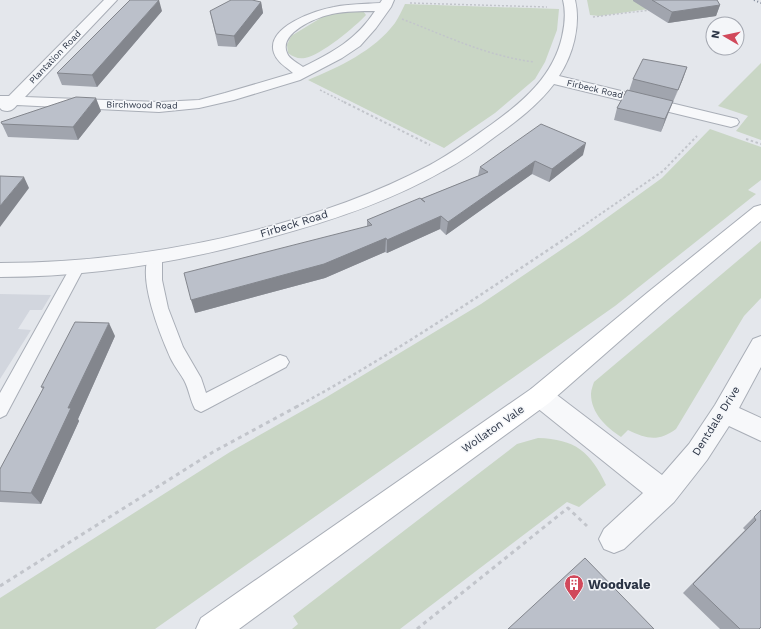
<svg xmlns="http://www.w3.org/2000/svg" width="761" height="629" font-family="'Work Sans',sans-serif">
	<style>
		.built { fill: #d2d6de }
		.green { fill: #c9d6c5 }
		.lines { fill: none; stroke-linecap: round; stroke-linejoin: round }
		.lane-casing { stroke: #a9aeb7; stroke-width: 2 }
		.street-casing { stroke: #a9aeb7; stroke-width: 2 }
		.secondary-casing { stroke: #a9aeb7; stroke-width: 2 }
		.path-far3 { stroke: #c2c5cb; stroke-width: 1.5; stroke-dasharray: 2 2; stroke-linecap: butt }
		.path-far2 { stroke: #c2c5cb; stroke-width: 2; stroke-dasharray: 2.5 2.5; stroke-linecap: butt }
		.path-far1 { stroke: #c2c5cb; stroke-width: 2.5; stroke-dasharray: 3 3; stroke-linecap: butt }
		.path { stroke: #c2c5cb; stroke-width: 3; stroke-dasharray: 4 4; stroke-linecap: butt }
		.lane { fill: #f7f8fa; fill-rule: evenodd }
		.street { fill: #f7f8fa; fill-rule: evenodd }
		.secondary { fill: #fff; fill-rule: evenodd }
		.rail { stroke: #7d8696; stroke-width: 2; stroke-dasharray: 1 2.5; stroke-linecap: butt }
		.wall { fill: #a1a5ae }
		.shaded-wall { fill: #83868d }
		.building { fill: #bbc0ca; stroke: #83868d }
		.labels { text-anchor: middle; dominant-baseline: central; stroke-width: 3; stroke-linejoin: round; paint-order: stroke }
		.far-street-label { font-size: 9px; fill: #2b3445; stroke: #f4f6f9 }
		.street-label { font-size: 11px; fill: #2b3445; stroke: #f4f6f9 }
		.near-poi-label { font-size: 13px; font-weight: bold; fill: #2b3445; stroke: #f4f6f9; text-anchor: start }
	</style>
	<rect width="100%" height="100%" fill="#e4e7ec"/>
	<path class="built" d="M0,294L51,295L42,310H30L18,329L31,330L0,379Z"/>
	<path class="green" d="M587,0H677L670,6L599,16L590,15Z
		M405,4L559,9L557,30L545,62L535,79L495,113L444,148L308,80C339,67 374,51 395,23C399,17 402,10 405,4Z
		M363,11L366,15C356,26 320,56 305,58C298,59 293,57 288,53L287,45L291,36L324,16L333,13Z
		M761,63V140L736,131L748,116L718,106Z
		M710,129L761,147V180L748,190L756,194L615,306L155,629H0V598L230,452L325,398L481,304L583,235L662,178Z
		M761,241V298L744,316L676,429C658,442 647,439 628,430L621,437C606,427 591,413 591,394C591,390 593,385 594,382Z
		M538,438C575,439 591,452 606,485L579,507L567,502L400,629H292L298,624L293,616L517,444Z"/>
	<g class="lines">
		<defs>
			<path id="lane" d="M155,252L160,254L162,257V280L168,308L183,347L201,378L206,393L280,355L286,357L289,362L286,367L207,409L201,412L195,409C190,400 189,389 184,380C180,373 175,367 171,359C161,337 136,276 150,254Z
				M77,263L82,264L84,268L6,415L0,418V393L70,268L72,264Z"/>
			<path id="street" d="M104,0H117L25,97L159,102L199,100L225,93L293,73C286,67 277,62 274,53C265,27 316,10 334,7C349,4 364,4 380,3L382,0H394L391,7L376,28L360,46L342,58L300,80L234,100L199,108L159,112L17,105C12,111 9,112 2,110L0,108V96H9ZM375,11C356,40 333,52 303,67C298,63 289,59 287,53C278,33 317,17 332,14C346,11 361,11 375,11Z
				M563,0H575C581,25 573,55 559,76L737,119L739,122L737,125L731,127L554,84C538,105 517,121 496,136C479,149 462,161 443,171C389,202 328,222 268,238C181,262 91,277 0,277V263C139,263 307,230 430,165C452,153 472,138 492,124C524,101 553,76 562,37C565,24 566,12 563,0Z
				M761,336V367L739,408L761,418V441L729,426L707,460L674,502L624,549L614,553L604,549L599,539L604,529L643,493L531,403L528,396L531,389L540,386L549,389L662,475L689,444L715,405L753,339Z"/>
			<path id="secondary" d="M761,205V221L663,303L549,403L239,629H196L201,618L531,389L647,293L754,207Z"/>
		</defs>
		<use href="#lane" class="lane-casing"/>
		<use href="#street" class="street-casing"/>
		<use href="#secondary" class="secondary-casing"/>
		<path class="path-far3" d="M410,3L547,7
			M593,17L650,10
			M402,19C446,36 487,56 534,62
			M320,90L346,103"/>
		<path class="path-far2" d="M344,102L430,145
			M746,139L761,144
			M570,235L663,171L697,136"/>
		<path class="path-far1" d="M296,407C391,356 482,294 572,234"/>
		<path class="path" d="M0,586L213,452L298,406
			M417,629L568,508L587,526"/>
		<use href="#lane" class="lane"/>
		<use href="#street" class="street"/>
		<use href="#secondary" class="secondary"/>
		<path class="rail" d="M754,0L761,3"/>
	</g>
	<path class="wall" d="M633,0H717L720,5L716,16L668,23L633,1Z
		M261,2L263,13L236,47L218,46L210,11Z
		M162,11L97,87L62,85L57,73Z
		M687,67L661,132L614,120L617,108L629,91L633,79Z
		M101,111L78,140L8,137L2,124Z
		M583,155L549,182L532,174L446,235L440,229L387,253L385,252L325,278L195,313L367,226V220L421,199L478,176L480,167Z
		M115,336L78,419L79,421L41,504L0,502V469L43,389L41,387Z
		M761,510L759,629H720L683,593L745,530L743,528Z"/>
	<path class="shaded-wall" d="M159,0L162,11L97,87L92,75Z
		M261,2L263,13L236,47L234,36Z
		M720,5L716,16L668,23L672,12Z
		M687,67L683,79L673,102L678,90Z
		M96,98L101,111L78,140L73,127Z
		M673,101L668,113L661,132L665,119Z
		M586,143L583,155L549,182L552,169Z
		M535,161L532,174L446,235L448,222Z
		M24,177L29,188L0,227V206Z
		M441,216L440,229L387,253V240Z
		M386,238L385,252L325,278L195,313L191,300Z
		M109,323L115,336L78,419L79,421L41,504L31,493L68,408Z"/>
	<path class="building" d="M130,0H159L92,75L57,73Z
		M231,0H252L261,2L234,36L216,34L210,11Z
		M652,0H717L720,5L672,12Z
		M643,59L687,67L678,90L633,79Z
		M627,90L673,101L665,119L617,108Z
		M76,97L96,98L73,127L2,124L1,122Z
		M541,124L586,143L552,169L535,161L448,222L441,216L387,240L386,238L324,264L191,300L184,273L372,225L367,220L420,198L425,202L421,199L488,172L480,167Z
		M0,176L24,177L0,206Z
		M75,322L109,323L68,408H71L31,493L0,491V469L44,387H41Z
		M761,510V627L759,629H740L693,584L756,520L754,517Z
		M585,558L654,629H508Z"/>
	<defs>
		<symbol id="building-pin" viewBox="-11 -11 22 30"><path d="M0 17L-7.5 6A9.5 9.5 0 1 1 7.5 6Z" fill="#d1495b" stroke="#f4f6f9"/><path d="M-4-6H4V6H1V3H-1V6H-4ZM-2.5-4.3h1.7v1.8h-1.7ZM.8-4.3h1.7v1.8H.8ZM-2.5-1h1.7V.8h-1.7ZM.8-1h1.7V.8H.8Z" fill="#fff"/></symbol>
	</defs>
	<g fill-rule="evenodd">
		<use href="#building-pin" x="563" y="573" width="22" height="30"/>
	</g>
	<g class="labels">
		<g class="far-street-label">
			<text transform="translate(55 57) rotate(-46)">Plantation Road</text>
			<text transform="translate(595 89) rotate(13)">Firbeck Road</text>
			<text transform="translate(142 105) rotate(1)">Birchwood Road</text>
		</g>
		<g class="street-label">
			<text transform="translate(294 224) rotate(-17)">Firbeck Road</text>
			<text transform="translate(716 421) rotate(-58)">Dentdale Drive</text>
			<text transform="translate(493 429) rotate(-35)">Wollaton Vale</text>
		</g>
		<g class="near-poi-label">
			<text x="588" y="584">Woodvale</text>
		</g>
	</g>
	<g transform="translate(725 36) rotate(279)"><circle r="19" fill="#f4f6f9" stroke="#a4a8b1"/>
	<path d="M0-3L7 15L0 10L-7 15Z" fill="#d1495b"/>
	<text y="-6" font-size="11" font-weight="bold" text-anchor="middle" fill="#2b3445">N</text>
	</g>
</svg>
